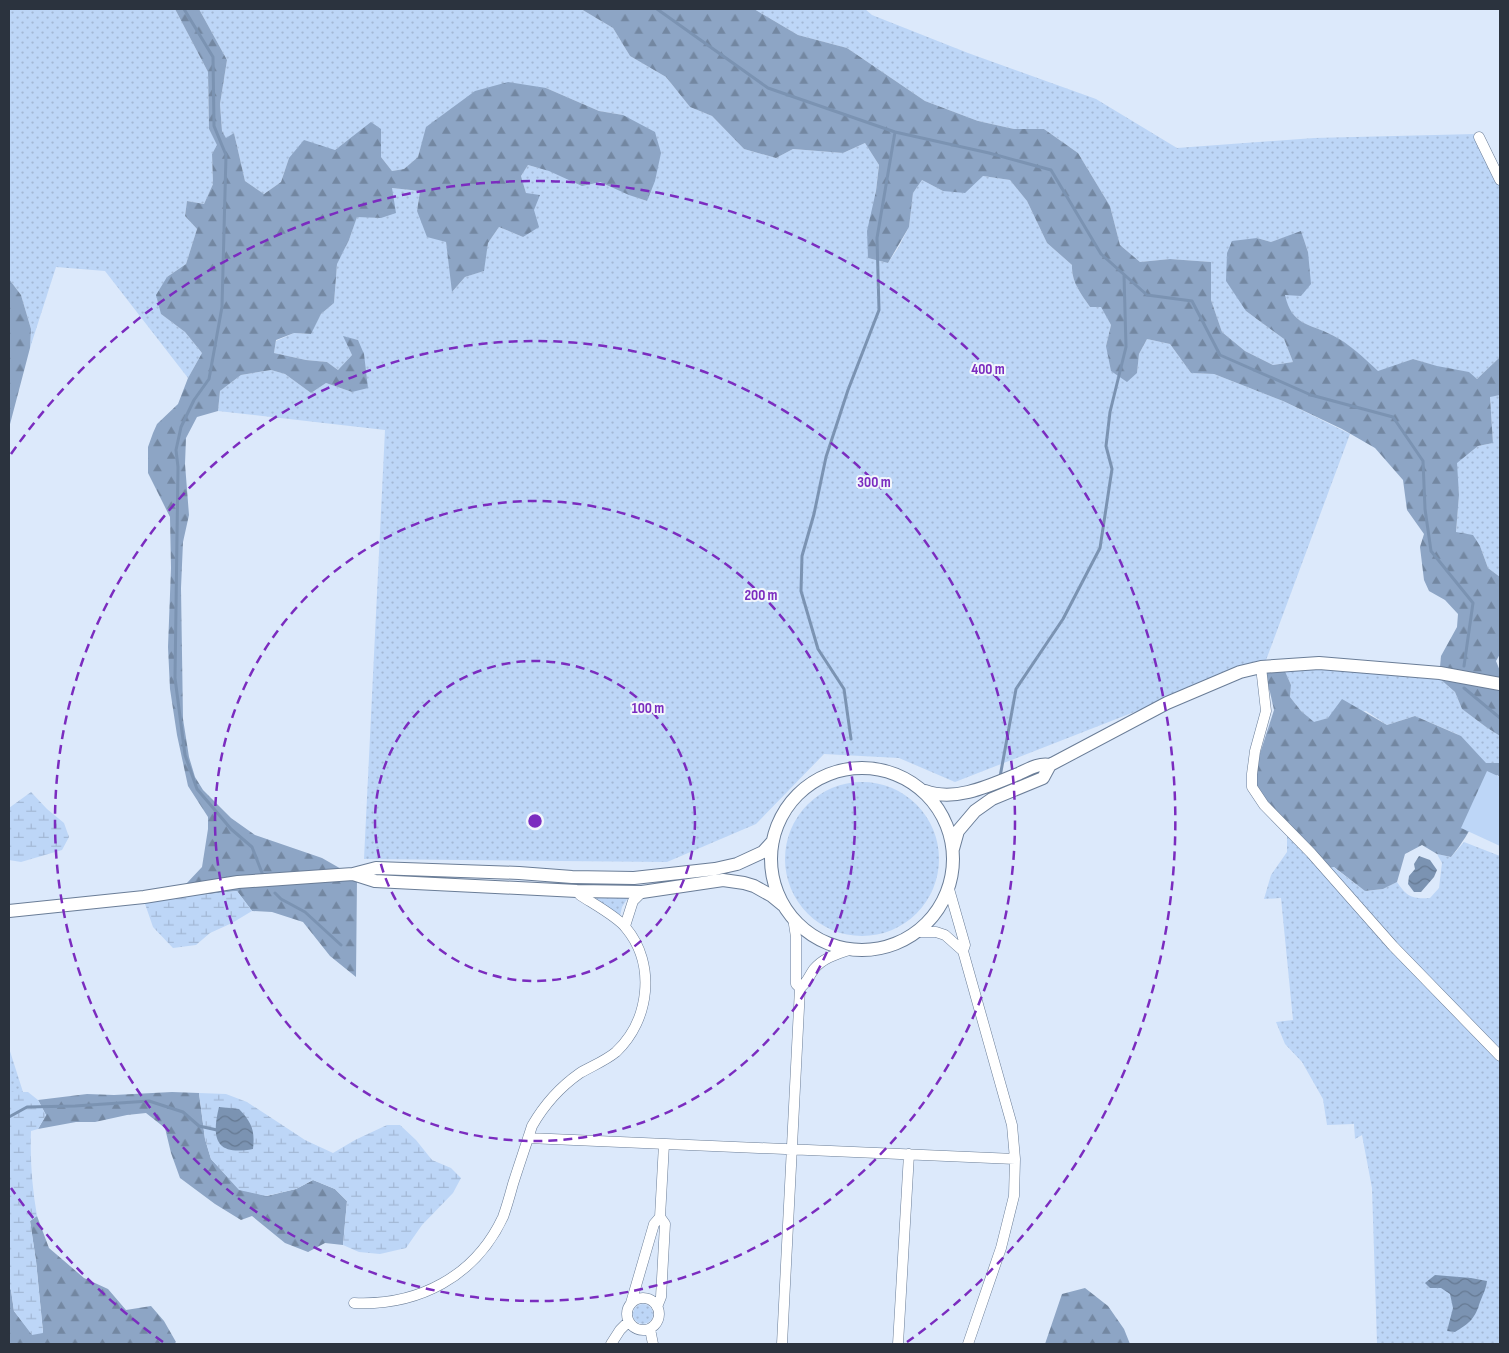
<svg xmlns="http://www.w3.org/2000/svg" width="1509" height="1353" font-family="'Sofia Sans Condensed',sans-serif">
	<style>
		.grass { fill: url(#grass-dots) }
		.forest { fill: url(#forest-firs) }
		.wetland { fill: url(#wetland-marsh) }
		.green { fill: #bdd6f7 }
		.water { fill: url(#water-waves) }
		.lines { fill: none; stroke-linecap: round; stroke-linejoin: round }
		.stream { stroke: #7b93b2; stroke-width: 3 }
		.minor-casing { stroke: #6a7d97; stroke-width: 11 }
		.tertiary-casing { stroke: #6a7d97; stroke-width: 14 }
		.minor { stroke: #fff; stroke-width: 10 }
		.tertiary { stroke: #fff; stroke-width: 12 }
		.ring { fill: none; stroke: #7b2cbf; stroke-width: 2.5; stroke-dasharray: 9 6 }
		.centre { fill: #7b2cbf; stroke: #f1f6fc; stroke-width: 2.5 }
		.ring-label { font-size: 15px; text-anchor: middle; font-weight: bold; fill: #7b2cbf; stroke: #f1f6fc; stroke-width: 4; stroke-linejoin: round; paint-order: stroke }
	</style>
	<defs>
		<pattern id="grass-dots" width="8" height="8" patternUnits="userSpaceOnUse" patternTransform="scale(1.25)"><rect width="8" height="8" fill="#bdd6f7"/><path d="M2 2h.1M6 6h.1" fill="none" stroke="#a3b8d5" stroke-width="1.8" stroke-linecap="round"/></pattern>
		<pattern id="forest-firs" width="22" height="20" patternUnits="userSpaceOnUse" patternTransform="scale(1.25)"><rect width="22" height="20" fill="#8da5c5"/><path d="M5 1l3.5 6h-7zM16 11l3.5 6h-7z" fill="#7387a1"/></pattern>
		<pattern id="wetland-marsh" width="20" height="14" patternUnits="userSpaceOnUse" patternTransform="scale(1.25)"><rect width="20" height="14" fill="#bdd6f7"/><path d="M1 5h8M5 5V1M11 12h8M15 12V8" fill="none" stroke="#a3b8d5"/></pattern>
		<pattern id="water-waves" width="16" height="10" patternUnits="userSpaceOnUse" patternTransform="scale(1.25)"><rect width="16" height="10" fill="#7b93b2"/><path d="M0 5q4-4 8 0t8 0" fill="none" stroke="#657992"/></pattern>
	</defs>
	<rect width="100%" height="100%" fill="#dce9fb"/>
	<path class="grass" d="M9,9H175L208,72L209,129L218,145L212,154L213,184L204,204L187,201L185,216L197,229L186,264L167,277L161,314L185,332L202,353L188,378L105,271L56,267L30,348L31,329L21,295L9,279Z
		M199,9H581L613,28L630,56L666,77L690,107L712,116L744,149L776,158L793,149L843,153L865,143L879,165L868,258L888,263L898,248L909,227L913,193L922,180L943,191L983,176L1010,180L1027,201L1047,243L1072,265C1071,282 1081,294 1090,307L1101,306L1111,325L1106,346L1137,373L1139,354L1147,339L1170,344L1191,373L1214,374L1283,401L1350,434L1262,671L1257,664L955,782L899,758L824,754L756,824L667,862L364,859L385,430L218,411L220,391L241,375L271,370L285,374L311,393L326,383L352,392L358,340L344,337L352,355L338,370L327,362L306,360L274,353L276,341L294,333L310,334L321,314L334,303L337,263L349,240L357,216L381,218L392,188L420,191L417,211L446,242L453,291L465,277L483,271L488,243L499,227L523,237L526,193L521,176L528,165C551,172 576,174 600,182C616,187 631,196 647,201L623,115L599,111L546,88L447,112L427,127L418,157L404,169L392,171L381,157V129L348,140L335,150L289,158L281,182L264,194L245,181L234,133L226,139L222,131L220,104L227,60Z
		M754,9H865L872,15L968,53L1096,99L1177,148L1314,138L1475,134L1500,185V357L1477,379L1413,359L1378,372C1364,359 1350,344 1332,335C1308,323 1293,326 1284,295L1308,252L1301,232L1271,242L1257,238L1246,311L1284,339L1293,362L1273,365L1245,351L1222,332L1211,300V262L1170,259L1140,262L1120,245L1110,206L1078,153L1044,129H1014L978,121L925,101L847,48L798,35Z
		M1500,395V577L1488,568L1480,546L1456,533L1459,495L1456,463L1478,446L1493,443L1490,396Z
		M1318,667L1439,678L1455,692L1462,709L1486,727L1500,736V763L1486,764L1457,734L1415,716L1387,725L1366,711L1328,718L1314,723L1301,711L1290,697L1291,685L1284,669Z
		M785 859a77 77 0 1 1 154 0a77 77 0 1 1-154 0Z
		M1287,832L1365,891L1383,889L1397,882C1407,897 1412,899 1430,898L1439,888L1442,863L1437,854L1451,857L1464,842L1500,856V1344H1377L1372,1188L1362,1135L1355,1139L1354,1124L1327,1125L1323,1099L1302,1062L1285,1044L1276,1022L1293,1020L1281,898L1264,899L1271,875L1287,852Z
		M629,896L622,907L620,916L593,897Z
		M9,1048L23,1092H9Z
		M633 1314a10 10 0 1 1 20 0a10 10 0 1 1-20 0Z"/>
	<path class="forest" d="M175,9H199L227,60L220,104L222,131L226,138L234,133L245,181L264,194L281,182L289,158L304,140L335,150L371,122L381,129V157L392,171L404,169L418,157L426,127L475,91L508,82L546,88L599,111L623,115L655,132L661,153L655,181L647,201L629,195L600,182L582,186L549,171L528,165L521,176L526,193L540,195L534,210L539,227L523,237L499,227L488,243L484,271L465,277L452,292L446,242L427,237L417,211L420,191L392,188L396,213L381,218L357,217L349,240L337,264L334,303L321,314L311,334L294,333L276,340L274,353L306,360L327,362L338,370L352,355L343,336L358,340L364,354L368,388L352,392L326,383L311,393L285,374L271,370L241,375L220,391L218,411L197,417L186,438L185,464L189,515L183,542L181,588L183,719L189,757L195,777L203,790L231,818L255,835L322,858L357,878L356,977L330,956L303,922L272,912L252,911L237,891L144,901L186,884L202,867L208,829V817L188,786L177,735L170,689L168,647L171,568L170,517L148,473V447L153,433L157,424L178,404L188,378L202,353L185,332L161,314L156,295L167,277L186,264L197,229L185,216L187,201L204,204L213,184L212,154L217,145L209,129L208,72Z
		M581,9H754L798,35L847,48L925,101L978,121L1014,129H1044L1078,153L1110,206L1120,245L1140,262L1170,259L1211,262V300L1222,332L1245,351L1273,365L1293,362L1284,339L1246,311L1226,281L1227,253L1232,241L1257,238L1271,242L1301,231L1308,252L1311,284L1301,296L1285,295C1292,326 1309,323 1332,335C1350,344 1364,358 1378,371L1413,359L1437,366L1469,372L1477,379L1500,357V395L1490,397L1493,443L1478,446L1457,463L1459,495L1456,532L1473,535L1480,546L1488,568L1500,577V654L1496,661L1500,671V736L1486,727L1462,709L1455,692L1439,678L1441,656L1457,627L1458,614L1445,600L1429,591L1424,580L1420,547L1424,534L1407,510L1403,480L1375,448L1342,429L1283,401L1214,374L1191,373L1170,344L1147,339L1139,354L1137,373L1127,382L1111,371L1106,346L1111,325L1101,307H1090C1081,294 1071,282 1072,265L1047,243L1027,201L1010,180L983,176L965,193L943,191L922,180L913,193L909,227L888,263L868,258L867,231L876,191L879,165L865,143L843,153L793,149L776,158L744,149L712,116L690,107L666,77L630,56L613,28Z
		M9,279L21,295L31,329L30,348L9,428Z
		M1284,669L1291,685L1290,697L1301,711L1314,722L1328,718L1342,699L1387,725L1415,716L1461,736L1486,763H1500V777L1497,775C1483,804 1472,832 1451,857L1437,854L1422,845L1405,854L1397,882L1383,889L1365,891L1334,867L1320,869L1253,790L1254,772L1274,710L1270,692L1262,671Z
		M172,1092L199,1093L205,1139L211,1159L239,1189L267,1196L296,1189L313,1180L335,1189L347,1201L343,1245L325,1243L308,1252L285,1243L252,1216L241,1220L215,1204L180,1178L171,1153L165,1128L146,1113L127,1115L95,1122H76L38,1129L46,1115L38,1100L87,1094L114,1095Z
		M37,1216L49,1248L84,1278L108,1289L126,1310L151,1306L164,1321L176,1342L174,1344H9V1287L11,1290L14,1311L32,1334L43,1332L36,1261L30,1221Z
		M1085,1288L1108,1306L1124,1329L1130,1344H1045L1062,1294Z"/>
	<path class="wetland" d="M31,792L47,809L64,823L69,837L62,850L21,862L9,860V808Z
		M237,891L252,911L232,923L210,933L196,945L173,948L153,927L144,901Z
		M9,1092H28L38,1100L46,1115L38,1129L31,1131C30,1160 32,1187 37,1216L30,1221L36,1261L43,1333L32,1335L14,1311L11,1290L9,1287Z
		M199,1093L226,1094L247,1102L305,1140L333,1153L355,1140L387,1125H400L416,1140L432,1160L451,1168L461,1178L453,1193L422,1225L406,1248L380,1254L359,1252L343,1245L347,1201L335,1189L313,1180L296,1189L266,1196L239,1190L211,1159L205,1139Z"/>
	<path class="green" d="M1487,771L1500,777V846L1461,828Z"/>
	<path class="water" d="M1419,856L1430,860L1437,870L1434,877L1421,892H1414L1408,884L1409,876L1415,869L1414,864Z
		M219,1107L239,1109C252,1123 255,1130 253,1149C216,1156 211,1139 219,1107Z
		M1435,1275L1471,1278L1487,1281C1486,1290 1482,1296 1479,1305C1474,1320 1468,1324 1455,1332L1447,1331L1453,1308L1450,1294L1441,1288H1430L1425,1283Z"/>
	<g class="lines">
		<path class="stream" d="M184,9L213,57L214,126L226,155L222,307L209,379L194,400L181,427L176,450L178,467L175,678L185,755L197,789L231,829L252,847L264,878
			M657,9L768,88L895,132L989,153L1051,170L1101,254L1147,295L1192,301L1220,355L1311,395L1393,417L1423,461L1425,509L1431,551L1473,603L1464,666
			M1464,688L1500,718
			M851,739L844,689L818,649L801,591L802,556L814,514L826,457L848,390L879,310L877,238L895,132
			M1000,777L1016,689L1063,619L1100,548L1112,469L1106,446L1110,412L1126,347L1124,275
			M275,893L281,899L305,912L341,945
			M9,1117L27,1107L75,1106L149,1101L183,1112L199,1126L217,1130"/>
		<defs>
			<path id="minor" d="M1479,137L1500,180
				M1261,667L1266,711L1255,751L1252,774V787L1264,805L1311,853L1393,946L1500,1056
				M949,889L965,945L963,951L1012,1125L1015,1159L1014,1196L1001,1248L968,1344
				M625,926L633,901L642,892
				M917,932H936L945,935L963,951
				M800,988C807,983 809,976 814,969C824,957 838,954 852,949
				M528,1138L1015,1159
				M627 1314a16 16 0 1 1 32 0a16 16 0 1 1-32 0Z
				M354,1303C418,1306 475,1277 503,1217C507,1206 510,1195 513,1184C519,1165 526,1145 532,1126C544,1105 560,1087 580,1073C592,1066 605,1061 616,1052C650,1020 656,964 626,928C618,917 592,903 580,895L577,891
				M631,1303L654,1224L660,1217L664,1144
				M657,1307L661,1297L665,1224L660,1217
				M650,1329L653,1344
				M611,1344L620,1330L628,1322
				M782,1344L800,988L796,984V937L793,918
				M898,1344L909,1154"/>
			<path id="tertiary" d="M771 859a91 91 0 1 1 182 0a91 91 0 1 1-182 0Z
				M925,791C955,802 989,786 1018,774C1029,769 1038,763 1050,765
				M953,849L958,831L975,811L992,799L1043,778L1050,765L1167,703L1240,672L1261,667L1319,663L1440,673L1500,684
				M353,874L375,881L577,891L642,892L723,880L744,883L754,886L772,896L783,905
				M9,911L144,897L238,882L353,874L376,868L519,873L572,877L634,878L715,869L737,864L763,852L773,841"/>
		</defs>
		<use href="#minor" class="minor-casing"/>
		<use href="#tertiary" class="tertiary-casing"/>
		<use href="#minor" class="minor"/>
		<use href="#tertiary" class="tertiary"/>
	</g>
	<g class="ring">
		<circle cx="535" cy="821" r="160"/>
		<circle cx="535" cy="821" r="320"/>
		<circle cx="535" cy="821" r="480"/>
		<path d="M163 1342A640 640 0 0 1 11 1188M11 454A640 640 0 1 1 907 1342"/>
	</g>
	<circle cx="535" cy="821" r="8" class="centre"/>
	<g class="ring-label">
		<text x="988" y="374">400 m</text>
		<text x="874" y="487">300 m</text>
		<text x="761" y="600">200 m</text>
		<text x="648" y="713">100 m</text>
	</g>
	<rect width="1509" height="1353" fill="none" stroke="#2b333e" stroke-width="20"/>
</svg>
